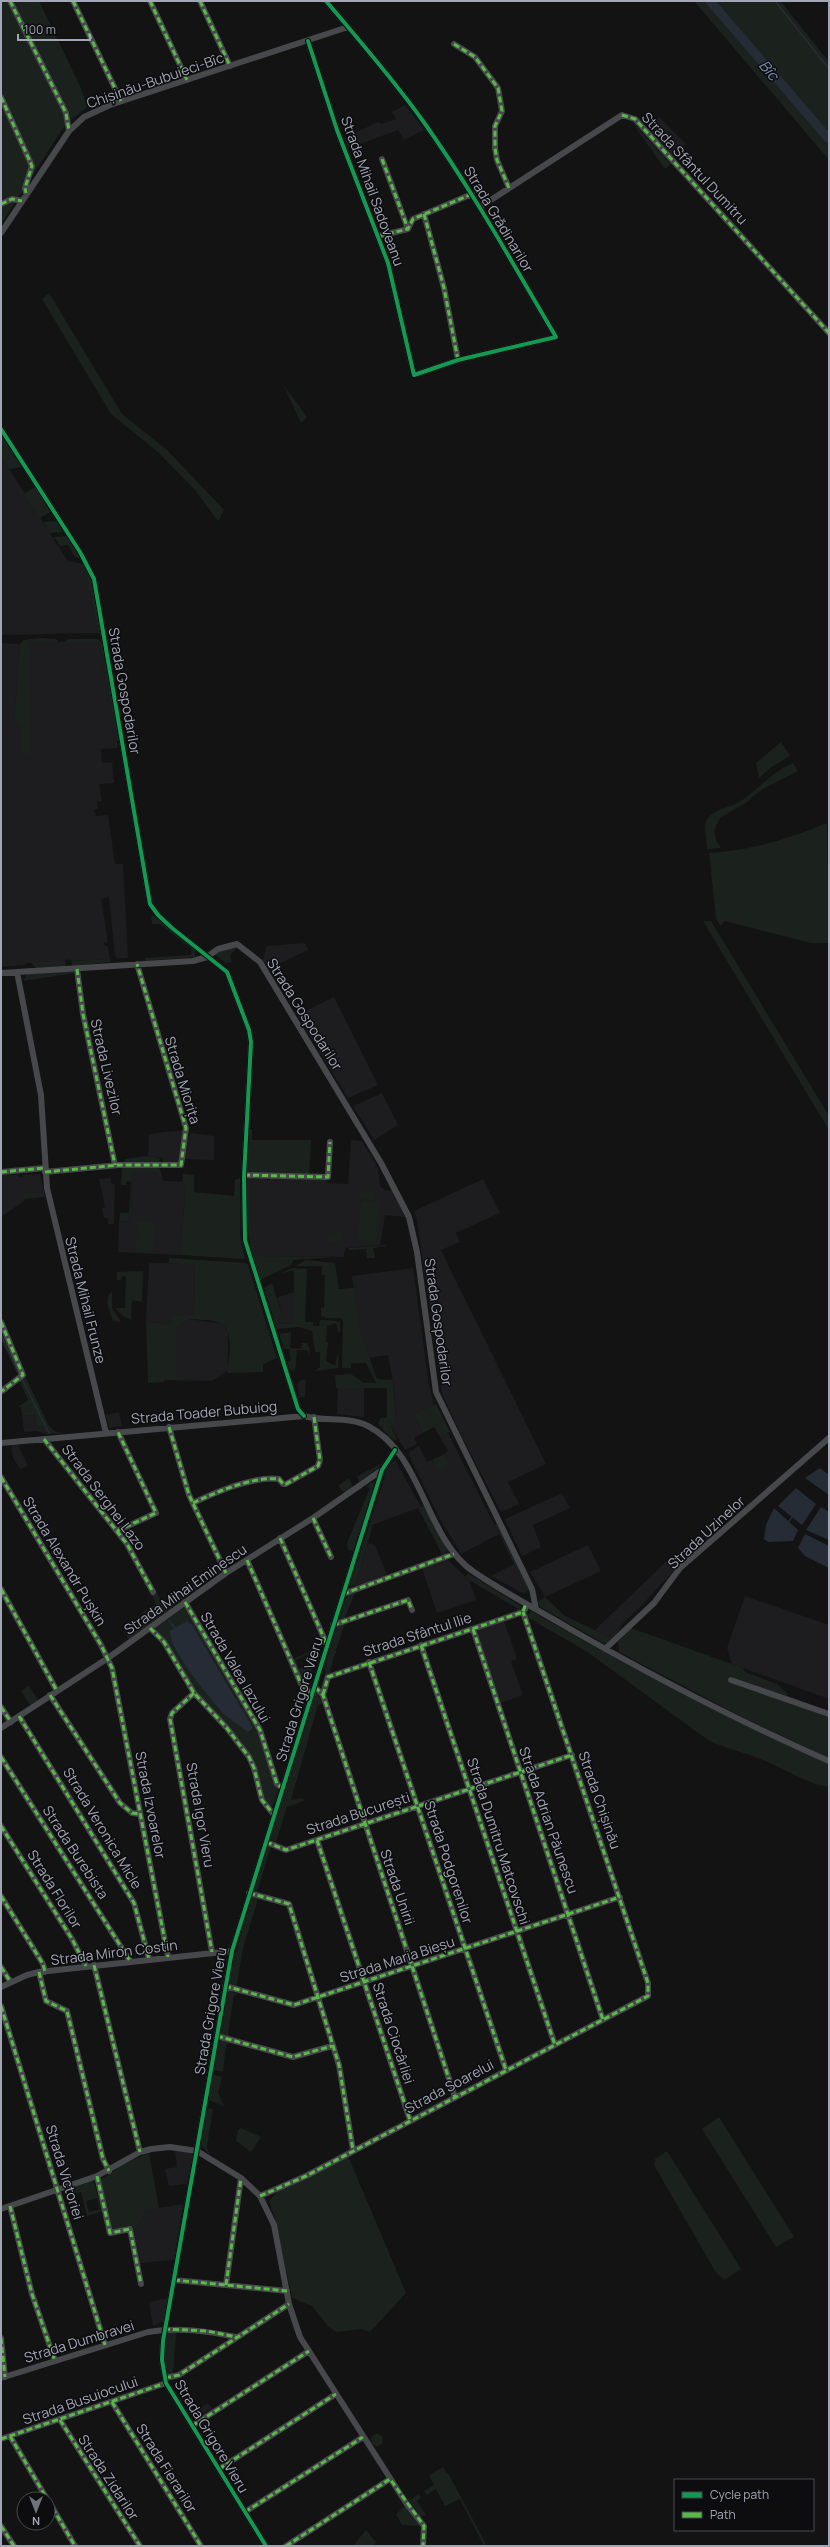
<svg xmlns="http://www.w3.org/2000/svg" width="830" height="2547" font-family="Manrope,sans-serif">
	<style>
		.built { fill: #1d1d1f }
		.green { fill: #1b221d; fill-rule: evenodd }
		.water { fill: #262c35 }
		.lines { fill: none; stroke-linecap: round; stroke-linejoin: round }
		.stream { stroke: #262c35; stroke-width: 1.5 }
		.river { stroke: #262c35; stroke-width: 9 }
		.minor { stroke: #47484c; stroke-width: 6 }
		.quiet { stroke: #58b947; stroke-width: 3; stroke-dasharray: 6 3; stroke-linecap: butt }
		.cycleway-casing { stroke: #0d0d0f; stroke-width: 6 }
		.cycleway { stroke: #139951; stroke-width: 4 }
		.labels { text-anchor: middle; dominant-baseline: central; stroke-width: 3; stroke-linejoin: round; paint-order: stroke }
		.street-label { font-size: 14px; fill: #a3a6b5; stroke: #0d0d0f }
		.water-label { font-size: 15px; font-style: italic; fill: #798db1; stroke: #0d0d0f }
	</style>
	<rect width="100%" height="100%" fill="#131313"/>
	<path class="built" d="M405,105L424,130L404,140L398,130L349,148L344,138L378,122L381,124L396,119L392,112Z
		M659,117L686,144L673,156L647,129Z
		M1,456L67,560L85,569L98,633L1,635Z
		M93,641L98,642L100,646L118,748L101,749L102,763L112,762L114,783L99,784L102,801L97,802L98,809L94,810L96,816L108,815L115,864H123L128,958H117L115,955L109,897L101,899L108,942L104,943L105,946H108L110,959L72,961L66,959L65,962L26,963L25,965L1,967V643L20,644L14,725H22L23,754H29V643Z
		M305,943L308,950L268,969L263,960L266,946Z
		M334,997L378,1085L348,1098L297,1015Z
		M382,1093L398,1125L374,1140L353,1106Z
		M183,1130L180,1163L163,1162V1158L148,1156L149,1134Z
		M191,1133L214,1136V1160L184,1159L185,1145Z
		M351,1140L362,1141L378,1168L380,1186L386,1191L392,1190L405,1217L385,1215L380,1245L345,1248L344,1257L257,1256L251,1234L250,1179L348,1184Z
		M132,1171H152L160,1175L164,1181L186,1182L180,1255L118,1252L119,1221L128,1222L129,1214H131Z
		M40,1174L44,1192L24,1193V1201L1,1217V1175H19V1177H23V1175Z
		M111,1178V1183L115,1184L114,1224H108V1218H104L102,1208L105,1207L99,1179Z
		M483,1179L500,1213L456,1233L460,1242L441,1250L546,1464L508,1482L519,1504L501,1512L460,1433L442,1393L417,1220L414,1211Z
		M151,1263L195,1264L194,1316H172V1324L146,1322L149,1264Z
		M413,1268L429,1385L434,1405L413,1414L423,1433L414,1438L417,1444L405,1450L390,1424L396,1421L394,1387L388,1355L369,1358L359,1328L352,1276Z
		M295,1292L294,1323L280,1324L277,1316L282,1313L277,1297Z
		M188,1319L219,1323L224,1325L228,1333V1370L218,1378L211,1381L175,1379L176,1328Z
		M301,1380H306L305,1397H299L297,1384Z
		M364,1387V1417L337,1414L338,1388Z
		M119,1412L122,1426L109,1428L106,1415Z
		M35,1415L36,1425H41L46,1434L37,1431L24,1432L22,1416Z
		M448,1433L499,1534L461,1554L439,1517L408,1453L419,1446L427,1462L432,1460L437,1470L450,1464L444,1454L448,1451L440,1437Z
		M18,1445L28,1466L20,1469L13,1458L12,1449V1446Z
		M395,1460L421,1507L369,1526L388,1465Z
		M562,1493L570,1508L533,1525L541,1547L522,1556L505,1519Z
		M368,1543L375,1545L387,1575L359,1585L356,1583Z
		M245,1544L248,1553L225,1566L221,1559Z
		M588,1545L601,1571L545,1597L530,1572Z
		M672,1556L677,1567L643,1604L609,1637L595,1630Z
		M448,1560L469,1580L476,1600L437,1613L422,1568Z
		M514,1564L527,1591L524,1594L491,1576Z
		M745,1596L829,1625V1699L732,1664L727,1648Z
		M504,1621L517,1659L511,1661L523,1695L501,1703L477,1633L478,1630Z
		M175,2151L193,2153L187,2184L169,2186L165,2169L177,2167Z
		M183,2204L174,2260L140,2263L134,2232L146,2210Z
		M168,2298L164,2321L153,2326L149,2302Z
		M208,2403L212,2409L194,2419L191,2414Z"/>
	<path class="green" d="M1,1H39L81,88L87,107L65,125L1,224Z
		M694,1H780L782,3L829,62V160Z
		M631,121L671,164L665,169Z
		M49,293L122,414L167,450L224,510L218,521L195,490L159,453L111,414L42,299Z
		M283,384L307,417L301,423Z
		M1,435L22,467L9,469L1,456Z
		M35,487L50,512L40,518L24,494Z
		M56,521L63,532L50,533L43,522Z
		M66,536L80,558L75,557L68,545L60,546L54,537Z
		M67,560L85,565L92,581L101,634L98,633L85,569Z
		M39,638L56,639L58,642L29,643V754H22V725H14L20,644L23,640Z
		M69,639H98L102,643L119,740L117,742L100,646L98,642H64Z
		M781,742L790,756L770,768L759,778L756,763Z
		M793,763L798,771L761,790L747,802L720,818L714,831L716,840L721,848L707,849C707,840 702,825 708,818C716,808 731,808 741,801C760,788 769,774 793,763Z
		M827,823L829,943H811L725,921L720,926L716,918L709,853C750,851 789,839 827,823Z
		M151,916H154L195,949V957L145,961V958L191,955L192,949L160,924H152Z
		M703,921H711L829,1116V1130Z
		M228,947H238L230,955L232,962L226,963L214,954Z
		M66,959L65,966L36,968L31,962H65Z
		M71,959L72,961L110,959L111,962L72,966Z
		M75,970V973L23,981L27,974Z
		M249,1129H252V1140H311L309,1175L247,1172Z
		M148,1156L160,1158L159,1163H125V1159Z
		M122,1166L159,1167L163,1179L155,1172L132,1171L131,1214H129L128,1222L119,1221L120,1213H129L131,1182L126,1181V1185H121Z
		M183,1174L194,1175V1192L234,1196L235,1180L240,1178V1236L245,1259L180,1255L186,1183L183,1182Z
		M264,1176L265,1180L250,1179L251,1234L257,1256L334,1257L294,1260L291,1265L260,1280C247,1240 247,1220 247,1179L248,1177Z
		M270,1178L326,1180L327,1181V1183L269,1180Z
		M360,1191L374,1192L373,1200L360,1199Z
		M44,1192L45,1197L24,1199V1193Z
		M361,1201L380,1202L377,1242L358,1240Z
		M137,1221L155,1222L153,1251H136Z
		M329,1233H341V1241H328Z
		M386,1245L387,1252L385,1246L373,1248L375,1258H367L366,1249L349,1250V1248Z
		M169,1258L246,1263L248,1265L277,1358L263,1364V1372L227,1373C229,1362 235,1329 220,1323C210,1319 198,1320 188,1319L176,1328V1379L211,1381L164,1380L165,1382L148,1383L146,1322L172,1324V1316H194L195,1265L169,1263Z
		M306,1260L335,1263L339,1289L354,1288L359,1328L377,1379L393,1380L396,1422L390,1424L397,1439L394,1441L378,1424L380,1418H387V1388H336L335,1375L351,1374L364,1383H376L366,1363H351V1368H342L343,1320L341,1318H326L321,1315V1308L324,1307L325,1275H322V1266H295Z
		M292,1268L307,1269L305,1322H313V1326H319L320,1320L337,1321L340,1323V1332H338L336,1323L327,1326L326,1342H328L326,1361L335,1366L337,1356L339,1355L338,1368L315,1371L320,1367V1352H315L312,1331L299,1327L277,1329L264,1288L272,1283L282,1314L277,1316L280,1324L294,1323V1270L279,1274Z
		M143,1271L142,1302L132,1300L131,1320L123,1316L115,1308H125L126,1277L122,1276L121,1280H117V1272Z
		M112,1291V1308L121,1322L113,1321C111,1312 102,1301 112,1291Z
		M1,1327L22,1373L18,1375L1,1340Z
		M291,1332L290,1348L300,1349L303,1344L300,1343H307L310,1349L308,1357V1350H297L295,1371L290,1370L287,1362L291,1360L289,1349H284L279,1334Z
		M25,1376L49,1426L56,1432L65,1433L46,1434L41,1425H36L35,1415L22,1416L21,1407H18L28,1400L19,1380Z
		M436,1404L450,1432L440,1437L434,1427L423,1433L413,1414Z
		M444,1454L450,1464L437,1471L432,1460Z
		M380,1464L378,1468L359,1482L356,1474L358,1476Z
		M349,1478L353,1487L344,1493L338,1486Z
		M372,1482L375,1483L353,1551L348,1550L347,1543L370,1488L366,1487Z
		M424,1506L448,1550L443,1556L418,1508Z
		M497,1524L530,1590L527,1591L495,1525Z
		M373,1525L356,1583L359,1585L349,1586L369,1526Z
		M219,1563L222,1571L129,1639L124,1632L132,1627L133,1621L139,1620L143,1612L156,1604L152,1594L156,1592L165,1607L177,1599L175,1596L218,1571L216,1567Z
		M469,1574L521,1606L520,1610L516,1611L517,1608L469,1580L465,1576Z
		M355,1593L345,1617L348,1619L338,1621L347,1595Z
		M545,1597L565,1616L609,1637L623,1624L618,1632L605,1644L540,1607L538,1602Z
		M185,1607L256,1729L278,1791L271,1810L267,1806L257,1770L195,1690L154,1629Z
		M531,1611C628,1667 727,1718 829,1764V1787C804,1783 786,1769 763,1760C744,1752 726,1749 708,1740L586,1651L527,1617Z
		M347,1622L344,1625L330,1670L331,1672L328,1674L322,1692L320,1690L326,1671L324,1670L337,1625Z
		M631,1628L743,1668L745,1672L777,1684L788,1694L787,1696L730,1676L728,1681L829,1717V1758L746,1719L619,1652L618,1642Z
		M309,1652L314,1662L306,1688L291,1660ZM308,1654L312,1663L299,1669L296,1660Z
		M29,1686L38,1700L30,1705L21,1691Z
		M316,1692L323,1703L318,1705L291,1800L303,1798L304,1801L287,1807L276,1842L269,1839Z
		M267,1845L271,1846L257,1892L253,1890Z
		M251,1896L258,1899L243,1948L237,1984L239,1987L228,1983Z
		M227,1990L238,1994L234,1995L228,2032L230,2037L220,2034Z
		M219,2040L230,2043L226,2045L223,2072L213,2070Z
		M212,2074L222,2077L218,2093L224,2106L208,2100Z
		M207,2108L213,2109L207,2147L210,2155L201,2145Z
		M719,2117L794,2237L776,2247L702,2129Z
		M241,2128L261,2137L251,2152L236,2141L238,2130Z
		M667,2151L741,2269L724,2280L715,2271L654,2165L655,2159Z
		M151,2152L149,2154L159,2208L146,2210L134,2232L133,2226L112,2232L100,2180L124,2164Z
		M348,2156L406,2293L370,2332L362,2329L336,2332L327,2325L312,2306L292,2298L276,2223L269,2201L278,2191L307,2179Z
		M93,2179L102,2212L87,2216L81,2192L66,2196L64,2190ZM97,2198L100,2209L89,2212L86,2201Z
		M167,2331L176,2333L173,2374L167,2375L164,2356Z
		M371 2440a6 6 0 1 1 12 0a6 6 0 1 1-12 0Z
		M443,2467L447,2474L448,2473L487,2546H484L460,2499L445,2506L436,2489L427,2495L424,2491L434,2485L429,2475Z
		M402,2491L410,2500L419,2494L421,2498L417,2501L426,2515L421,2517Z
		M405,2506L421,2525L420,2526L402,2525L396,2514Z
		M366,2530L376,2542L374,2546H353Z"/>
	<path class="water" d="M820,1468L829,1475V1495L805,1478Z
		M796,1488L816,1504L802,1525L778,1506Z
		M821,1507L829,1512V1540L806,1530Z
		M774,1508L798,1530L793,1541L768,1542L764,1539L766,1525Z
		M805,1534L829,1546V1568L805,1556L798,1548Z
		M187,1621L192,1625L253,1728L248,1732C240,1726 232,1721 225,1715C212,1701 168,1648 170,1631Z"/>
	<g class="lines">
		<path class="stream" d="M775,1L829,69
			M1,1335L19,1374
			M22,1379L49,1433
			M789,1521L792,1517
			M163,1611L164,1612
			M169,1621L175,1628"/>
		<path class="river" d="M710,1L829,139"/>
		<path class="minor" d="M10,1L66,113L69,131
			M73,1L121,101
			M150,1L187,80
			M200,1L230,66
			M308,41L337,130L388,263L414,375L458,360L556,337C513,264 472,190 423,121C393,79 359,40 326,1
			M454,44L475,57L498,88L502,111L495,126V148L497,160L509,188
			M1,97L32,166L25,188L26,193
			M382,159L408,229
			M1,204L12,199L22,201
			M480,207L622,115L635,119L829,333
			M424,214L444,288L458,360
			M1,233L69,131L84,117L110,105L348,27
			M379,236L408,229L413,219L472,194
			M1,429L80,552L94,579L150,904L158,915L172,928L227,972L249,1030L251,1042L244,1177L245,1240L298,1409L304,1416
			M207,957L218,949L237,944L260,962L381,1163L409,1217L417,1252L436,1392L532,1589L536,1609
			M77,969L83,1014L115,1165
			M17,972L41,1095L47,1188L106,1433
			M1,973L193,961L207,957
			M1,1172L44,1168
			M45,1172L119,1165H181L186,1128L137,964
			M244,1175L328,1177L330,1142
			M1,1322L23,1375L2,1391
			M169,1427L189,1495L226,1573
			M44,1439L127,1544L153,1592
			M1,1443L304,1416C325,1422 349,1416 368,1426C423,1454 425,1539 474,1572C505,1593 538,1610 570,1629C654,1677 740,1722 829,1761
			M1,1477L101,1645L112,1668L168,1957
			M193,1503C216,1492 254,1476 279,1479L283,1484H286L318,1466L320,1460L314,1417
			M313,1518L331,1557
			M117,1531L156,1513L118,1432
			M280,1538L327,1645
			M247,1560L302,1686L313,1694
			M1,1589L57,1691
			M343,1594L454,1554
			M185,1602L260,1730L277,1784L282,1788
			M333,1625L408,1600L412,1610
			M150,1628L164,1642L194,1693L226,1727L249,1757L254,1768L262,1800L274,1815
			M473,1629L603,2020
			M421,1645L555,2045
			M605,1649L654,1603L680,1568L829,1438
			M369,1662L506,2070
			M731,1680L829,1714
			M315,1687L323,1695L455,2097
			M194,1693L172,1713L170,1719L212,1952
			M50,1695L120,1803L132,1813L139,1814
			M323,1695L328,1677L523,1612L525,1609
			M1,1707L11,1722
			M19,1716L134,1903L149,1959
			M1,1728L108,1658L226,1573L313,1518L382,1470
			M1,1757L130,1961
			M1,1826L72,1939L86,1966
			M317,1840L410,2120
			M266,1842L286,1850L572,1755
			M249,1893L289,1904L339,2065L353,2150
			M1,1896L43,1964L45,1972
			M94,1965L140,2152
			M1,1967L10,1981
			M39,1972L46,2001L67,2011L103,2159L109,2171
			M225,1986L294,2005L620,1897
			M1,1987L27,1975L39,1972L232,1951
			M1,2006L105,2345
			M217,2036L293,2057L332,2046
			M97,2176L110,2233L130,2229L141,2284
			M260,2196L306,2176L648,1996V1983L523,1612
			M10,2206L32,2294L55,2361
			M1,2209L97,2176L140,2152L151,2149L170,2147L197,2151L241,2178L260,2196L274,2225L289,2304L300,2337L406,2503L424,2526L423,2546
			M174,2280L287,2291
			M226,2285L241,2178
			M1,2338L5,2377
			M1,2378L148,2332C178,2327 207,2331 236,2337
			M165,2378L179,2375L289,2304
			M112,2402L201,2546
			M60,2420L140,2546
			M192,2426L309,2351
			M10,2436L47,2499
			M1,2439L166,2383
			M219,2469L336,2394
			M48,2500L75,2546
			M245,2512L363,2437
			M1,2526L14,2546
			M266,2546L166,2383L162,2360L163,2341L232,1951L382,1470L395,1450
			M286,2546L390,2479"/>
		<path class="quiet" d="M10,1L66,113L69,131
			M73,1L121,101
			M150,1L187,80
			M200,1L230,66
			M454,44L475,57L498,88L502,111L495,126V148L497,160L509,188
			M1,97L32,166L25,188L26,193
			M622,115L635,119L829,333
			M382,159L408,229
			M1,204L12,199L22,201
			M424,214L444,288L458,360
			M379,236L408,229L413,219L472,194
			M77,969L83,1014L115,1165
			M1,1172L44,1168
			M45,1172L119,1165H181L186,1128L137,964
			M244,1175L328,1177L330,1142
			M1,1322L23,1375L2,1391
			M169,1427L189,1495L226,1573
			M44,1439L127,1544L153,1592
			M1,1477L101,1645L112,1668L168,1957
			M193,1503C216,1492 254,1476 279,1479L283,1484H286L318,1466L320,1460L314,1417
			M313,1518L331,1557
			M117,1531L156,1513L118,1432
			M280,1538L327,1645
			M247,1560L302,1686L313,1694
			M1,1589L57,1691
			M343,1594L454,1554
			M185,1602L260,1730L277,1784L282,1788
			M333,1625L408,1600L412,1610
			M150,1628L164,1642L194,1693L226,1727L249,1757L254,1768L262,1800L274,1815
			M473,1629L603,2020
			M421,1645L555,2045
			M369,1662L506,2070
			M315,1687L323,1695L455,2097
			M194,1693L172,1713L170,1719L212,1952
			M50,1695L120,1803L132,1813L139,1814
			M323,1695L328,1677L523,1612L526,1603
			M1,1707L11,1722
			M19,1716L134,1903L149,1959
			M1,1757L130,1961
			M1,1826L72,1939L86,1966
			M317,1840L410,2120
			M266,1842L286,1850L572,1755
			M249,1893L289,1904L339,2065L353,2150
			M1,1896L43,1964L45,1972
			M94,1965L140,2152
			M1,1967L10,1981
			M39,1972L46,2001L67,2011L103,2159L109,2171
			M225,1986L294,2005L620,1897
			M1,2006L105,2345
			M217,2036L293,2057L332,2046
			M97,2176L110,2233L130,2229L141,2284
			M260,2196L306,2176L648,1996V1983L523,1612
			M10,2206L32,2294L55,2361
			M174,2280L287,2291
			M226,2285L241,2178
			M164,2329L207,2331L236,2337
			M1,2338L5,2377
			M165,2378L179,2375L289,2304
			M112,2402L201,2546
			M60,2420L140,2546
			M192,2426L309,2351
			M10,2436L47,2499
			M1,2439L166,2383
			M219,2469L336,2394
			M48,2500L75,2546
			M245,2512L363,2437
			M1,2526L14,2546
			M286,2546L390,2479L424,2526L423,2546"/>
		<defs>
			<path id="cycleway" d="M308,41L337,130L388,263L414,375L458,360L556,337C513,264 472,190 423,121C393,79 359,40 326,1
				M1,429L80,552L94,579L150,904L158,915L172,928L227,972L249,1030L251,1042L244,1177L245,1240L298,1409L304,1416
				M266,2546L166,2383L162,2360L163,2341L232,1951L382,1470L395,1450"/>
		</defs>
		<use href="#cycleway" class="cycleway-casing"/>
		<use href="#cycleway" class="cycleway"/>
	</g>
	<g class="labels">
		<g class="street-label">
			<text transform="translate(155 80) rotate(-19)">Chișinău-Bubuieci-Bîc</text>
			<text transform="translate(695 168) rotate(47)">Strada Sfântul Dumitru</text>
			<text transform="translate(373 191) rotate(70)">Strada Mihail Sadoveanu</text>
			<text transform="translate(499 219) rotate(59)">Strada Grădinarilor</text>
			<text transform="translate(125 691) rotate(80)">Strada Gospodarilor</text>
			<text transform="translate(305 1014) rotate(58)">Strada Gospodarilor</text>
			<text transform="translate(107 1067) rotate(77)">Strada Livezilor</text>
			<text transform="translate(183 1080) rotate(73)">Strada Miorița</text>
			<text transform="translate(86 1300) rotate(76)">Strada Mihail Frunze</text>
			<text transform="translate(439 1322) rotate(82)">Strada Gospodarilor</text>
			<text transform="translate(204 1412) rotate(-5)">Strada Toader Bubuiog</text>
			<text transform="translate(104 1497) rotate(53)">Strada Serghei Lazo</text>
			<text transform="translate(706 1532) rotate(-43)">Strada Uzinelor</text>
			<text transform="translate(65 1561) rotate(59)">Strada Alexandr Pușkin</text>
			<text transform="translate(185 1589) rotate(-35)">Strada Mihai Eminescu</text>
			<text transform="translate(417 1634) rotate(-18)">Strada Sfântul Ilie</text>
			<text transform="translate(236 1667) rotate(60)">Strada Valea Iazului</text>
			<text transform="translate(299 1699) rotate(-73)">Strada Grigore Vieru</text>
			<text transform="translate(600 1800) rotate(71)">Strada Chișinău</text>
			<text transform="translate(151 1805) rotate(79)">Strada Izvoarelor</text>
			<text transform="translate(358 1813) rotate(-18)">Strada București</text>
			<text transform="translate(201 1815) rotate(80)">Strada Igor Vieru</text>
			<text transform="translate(549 1820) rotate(71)">Strada Adrian Păunescu</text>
			<text transform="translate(103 1828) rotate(59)">Strada Veronica Micle</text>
			<text transform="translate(499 1841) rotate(72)">Strada Dumitru Matcovschi</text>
			<text transform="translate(76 1852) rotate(57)">Strada Burebista</text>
			<text transform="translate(449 1862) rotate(72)">Strada Podgorenilor</text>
			<text transform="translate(398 1887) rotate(71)">Strada Unirii</text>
			<text transform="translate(55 1889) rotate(58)">Strada Florilor</text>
			<text transform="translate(114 1952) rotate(-7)">Strada Miron Costin</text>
			<text transform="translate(397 1959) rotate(-18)">Strada Maria Bieșu</text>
			<text transform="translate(210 2011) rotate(-80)">Strada Grigore Vieru</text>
			<text transform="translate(394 2033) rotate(72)">Strada Ciocârliei</text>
			<text transform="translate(449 2086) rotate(-28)">Strada Soarelui</text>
			<text transform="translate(65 2172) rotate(73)">Strada Victoriei</text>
			<text transform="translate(79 2341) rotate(-17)">Strada Dumbravei</text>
			<text transform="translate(80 2400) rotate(-19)">Strada Busuiocului</text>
			<text transform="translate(212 2436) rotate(59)">Strada Grigore Vieru</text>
			<text transform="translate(167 2468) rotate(58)">Strada Fierarilor</text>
			<text transform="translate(109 2477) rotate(57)">Strada Zidarilor</text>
		</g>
		<g class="water-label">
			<text transform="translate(769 70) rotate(49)">Bîc</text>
		</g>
	</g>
	<rect width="830" height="2547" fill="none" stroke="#a3a6b5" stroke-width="4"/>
	<rect x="674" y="2479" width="140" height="52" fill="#0d0d0f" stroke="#494a51"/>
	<rect x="682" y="2492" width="20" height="6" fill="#139951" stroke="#494a51"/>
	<text x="710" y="2499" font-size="12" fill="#a3a6b5">Cycle path</text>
	<rect x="682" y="2512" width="20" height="6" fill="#58b947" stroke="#494a51"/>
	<text x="710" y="2519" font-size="12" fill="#a3a6b5">Path</text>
	<g transform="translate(36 2511) rotate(180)"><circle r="19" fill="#0d0d0f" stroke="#494a51"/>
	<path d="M0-3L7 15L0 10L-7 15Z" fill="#71737c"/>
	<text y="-6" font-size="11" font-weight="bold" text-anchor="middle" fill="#a3a6b5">N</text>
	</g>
	<path d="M18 34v6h72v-6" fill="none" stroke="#a3a6b5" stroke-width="2"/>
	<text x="24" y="34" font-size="12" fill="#a3a6b5" stroke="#0d0d0f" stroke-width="3" paint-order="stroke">100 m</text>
</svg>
